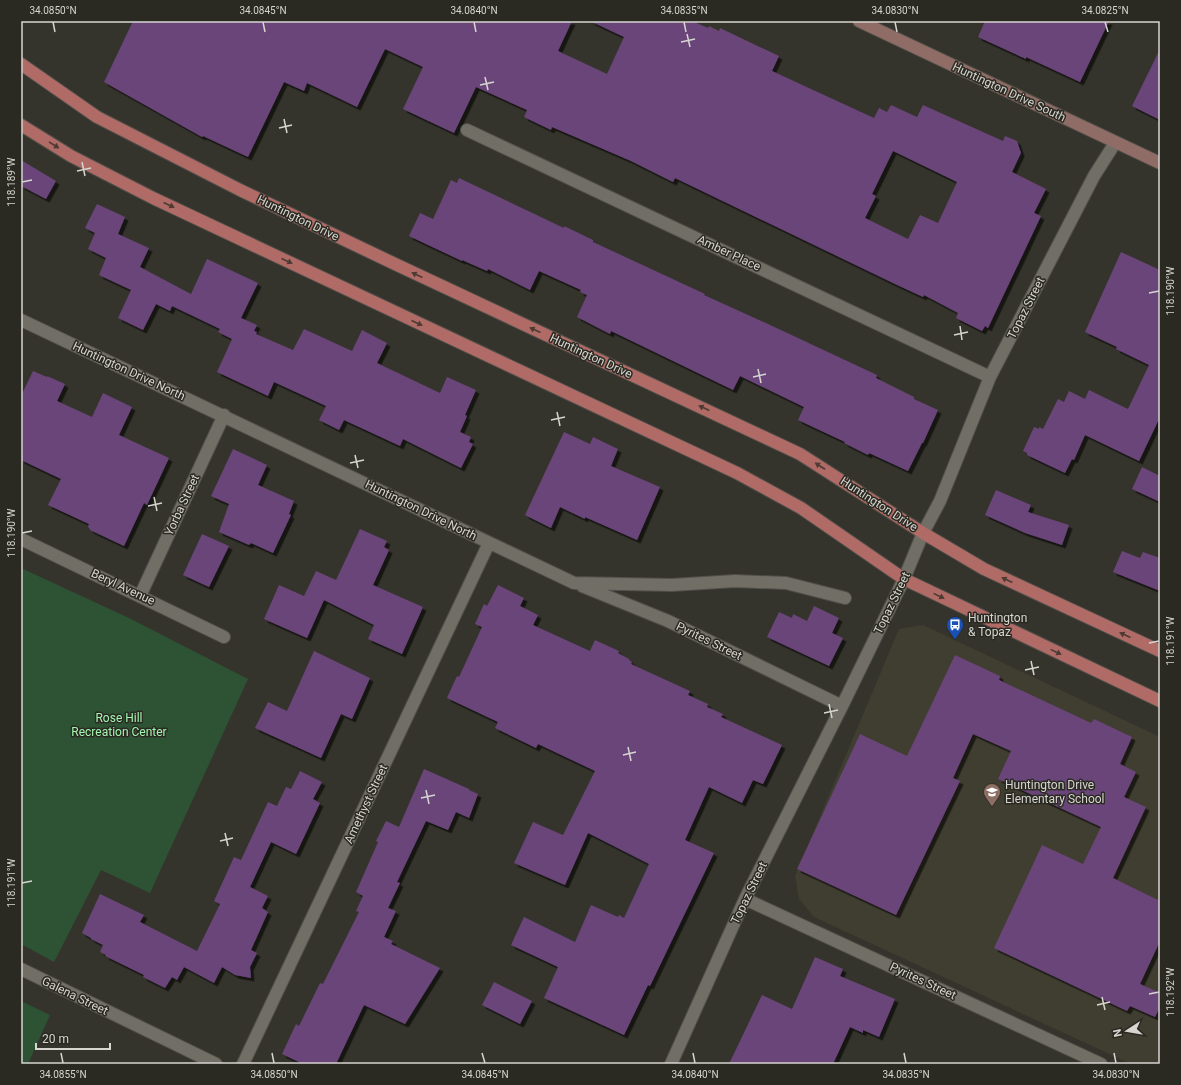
<svg xmlns="http://www.w3.org/2000/svg" width="1181" height="1085" font-family="Roboto,sans-serif">
	<style>
		.built { fill: #403e30 }
		.green { fill: #2d5234 }
		.building { fill: #69447a; fill-rule: evenodd; filter: url(#shadow) }
		.lines { fill: none; stroke-linecap: round; stroke-linejoin: round }
		.street-casing { stroke: #514f49; stroke-width: 14 }
		.secondary-casing { stroke: #514f49; stroke-width: 14 }
		.primary-casing { stroke: #514f49; stroke-width: 14 }
		.street { stroke: #706e65; stroke-width: 12 }
		.secondary { stroke: #906c66; stroke-width: 12 }
		.primary { stroke: #b16b66; stroke-width: 12 }
		.oneway { fill: #4c3a33 }
		.ticks { fill: none; stroke: #d6d5d0; stroke-width: 1.5 }
		.labels { text-anchor: middle; dominant-baseline: central; stroke-width: 3; stroke-linejoin: round; paint-order: stroke }
		.street-label { font-size: 12px; fill: #d6d5d0; stroke: #2b2a22 }
		.poi-label { font-size: 12px; fill: #d6d5d0; stroke: #2b2a22; text-anchor: start }
		.park-label { font-size: 12px; fill: #a2f6b1; stroke: #2b2a22 }
		.neatline { fill: none; stroke: #d6d5d0; stroke-width: 1.5 }
		.ticks-label { font-size: 10px; text-anchor: middle; fill: #d6d5d0 }
	</style>
	<defs>
		<filter id="shadow"><feDropShadow dx="3.5" dy="3.5" stdDeviation="0" flood-color="#0009"/></filter>
	</defs>
	<rect width="100%" height="100%" fill="#35342c"/>
	<path class="built" d="M923,625L1160,737V1064H1131L814,917L799,899L795,876L899,629Z"/>
	<path class="green" d="M21,568L129,618L248,679L150,893L101,870L54,962L21,944Z
		M21,1001L50,1015L28,1064H21Z"/>
	<path class="building" d="M133,21H572L558,51L607,74L624,37L590,21H692L708,28L709,26L719,31L720,28L779,56L772,71L874,118L879,108L887,112L891,105L917,117L923,105L1003,141L1005,136L1017,141L1021,153L1012,172L1046,189L1034,213L1041,216L988,328L985,326L982,331L956,318L958,313L924,295L923,297L895,284L675,178L673,182L631,161L552,127L551,130L524,117L527,110L476,87L454,133L403,109L423,67L385,49L357,107L307,83L304,91L284,82L248,157L203,136L202,137L104,82ZM893,151L957,182L938,223L920,215L908,239L865,218L876,196L872,194Z
		M985,21H1109L1080,82L1026,57V59L978,37Z
		M1160,49V120L1132,106Z
		M21,160L56,181L46,199L21,186Z
		M459,178L564,228V226L593,240V242L705,294L704,295L768,324L877,375L876,378L914,397V399L938,410L923,443H922L908,471L869,453L868,455L844,443L845,442L798,420L804,407L740,376L733,390L611,331L610,334L577,317L587,295L580,292L581,290L539,271L530,290L488,269L487,271L462,260V261L409,236L420,213L433,219L451,180L457,183Z
		M97,204L125,217L118,234L149,248L140,267L191,294L207,259L258,283L241,318L257,325L254,331L257,332L256,334L293,350L304,329L352,351L362,330L387,343L377,363L440,393L447,377L476,390L465,415L467,416L460,432L471,437L469,442L473,444L461,468L403,439L400,446L344,420L339,430L319,420L326,406L274,382L268,396L217,372L232,339L218,332L220,329L172,306L170,311L156,304L143,330L118,318L131,290L99,275L106,258L88,249L95,233L85,228Z
		M1121,252L1160,270V417L1139,461L1085,435L1074,460L1072,459L1065,473L1027,455V453L1023,451L1034,427L1039,429V427L1043,429L1058,399L1064,402L1069,391L1085,399L1089,390L1128,409L1149,365L1116,349L1117,347L1085,332Z
		M33,371L47,377V376L65,384L57,401L92,417L103,393L132,407L119,435L169,458L147,505L144,503L124,546L90,530V529L88,527L89,524L48,505L61,479L21,460V396Z
		M564,432L590,444L593,437L618,449L611,466L660,487L637,540L585,517V519L560,507L551,528L525,515Z
		M233,449L267,465L258,485L294,501L289,514L291,515L273,553L251,543L249,545L219,532L229,504L211,496Z
		M1142,467L1160,476V502L1132,489Z
		M996,490L1031,505L1028,512L1069,525L1062,545L1025,533L985,515Z
		M360,529L387,541L384,547L389,550L373,585L423,607L402,654L368,639L374,625L324,600L307,638L264,619L279,585L304,596L316,571L336,580Z
		M202,534L229,546L209,587L183,575Z
		M1122,551L1140,558L1143,552L1160,558V591L1113,572Z
		M498,585L524,598L520,606L538,615L533,625L590,651L595,640L608,646L619,651L618,653L629,659V660L632,662L631,664L690,691L688,695L708,704L707,707L723,714L721,717L782,745L763,784L753,780L742,803L709,787L685,840L714,853L650,986L648,985L624,1035L544,998L558,967L511,945L524,917L575,942L591,905L618,917L619,915L624,918L649,864L588,833L565,885L514,863L533,822L563,835L595,771L538,744L536,748L495,728L498,722L447,698L457,676L459,677L482,627L475,624L484,604L487,606Z
		M814,606L839,618L832,633L843,638L829,666L767,637L779,612L792,618L793,614L807,621Z
		M314,651L370,678L352,719L341,714L321,758L255,728L268,702L287,711Z
		M955,655L1000,676L999,680L1091,723L1094,719L1132,737L1120,764L1136,772L1124,797L1146,807L1113,878L1160,901V941L1140,984L1160,993V1007L1155,1017L1130,1006L1127,1011L994,948L1042,845L1083,864L1101,827L998,779L1011,751L973,734L953,778L960,781L896,915L797,869L860,734L907,756Z
		M424,769L469,789V790L478,794L469,818L456,812L448,830L426,821L397,882L400,883L388,908L396,911L384,937L393,941L391,944L440,968L405,1024L364,1005L336,1064H303L282,1054L296,1024L299,1026L320,983L323,984L359,912L356,911L363,896L356,892L378,842L376,841L386,821L399,827Z
		M300,771L322,782L313,799L320,803L296,854L271,842L250,887L268,896L262,908L268,912L251,950L257,953L250,967L251,978L235,975L222,967L214,983L184,967L177,980L172,977L165,988L143,977L144,975L105,956L106,955L100,952L103,945L91,939V938L82,933L100,894L144,915L140,922L197,951L220,904L214,901L234,857L241,860L268,802L277,806L286,787L291,789Z
		M815,957L843,969L840,976L895,999L879,1037L863,1030V1033L850,1027L833,1064H729L762,995L792,1009Z
		M494,982L532,1001L520,1024L482,1005Z"/>
	<g class="lines">
		<defs>
			<path id="street" d="M467,130L990,377
				M21,320L574,583L672,585L735,581L786,583L845,598
				M21,539L224,637
				M582,586L668,621L842,706
				M140,596L224,415
				M745,899L1101,1064
				M21,969L216,1064
				M243,1064L489,543
				M671,1064L745,899L842,706L904,579L923,533L940,501L990,377L1094,176L1115,143"/>
			<path id="secondary" d="M859,21L1160,163"/>
			<path id="primary" d="M21,64L97,117L240,190L395,264L800,454L923,533L984,569L1160,651
				M21,125L71,156L153,198L737,473L801,508L904,579L1160,701"/>
		</defs>
		<use href="#street" class="street-casing"/>
		<use href="#secondary" class="secondary-casing"/>
		<use href="#primary" class="primary-casing"/>
		<use href="#street" class="street"/>
		<use href="#secondary" class="secondary"/>
		<use href="#primary" class="primary"/>
	</g>
	<defs><path id="oneway-solid" d="M-6-.8H1V-3.2L6.5 0L1 3.2V.8H-6Z"/></defs>
	<g class="oneway">
		<use href="#oneway-solid" transform="translate(54 145) rotate(32)"/>
		<use href="#oneway-solid" transform="translate(169 205) rotate(25)"/>
		<use href="#oneway-solid" transform="translate(287 261) rotate(25)"/>
		<use href="#oneway-solid" transform="translate(417 275) rotate(-155)"/>
		<use href="#oneway-solid" transform="translate(417 323) rotate(25)"/>
		<use href="#oneway-solid" transform="translate(535 330) rotate(-155)"/>
		<use href="#oneway-solid" transform="translate(704 408) rotate(-155)"/>
		<use href="#oneway-solid" transform="translate(820 466) rotate(-147)"/>
		<use href="#oneway-solid" transform="translate(1007 580) rotate(-155)"/>
		<use href="#oneway-solid" transform="translate(939 596) rotate(26)"/>
		<use href="#oneway-solid" transform="translate(1125 635) rotate(-155)"/>
		<use href="#oneway-solid" transform="translate(1056 652) rotate(26)"/>
	</g>
	<path class="ticks" d="M53,22L55,32M263,22L265,32M474,22L476,32M684,22L686,32M895,22L897,32M1105,22L1108,32M687,34L690,47M681,42L695,39M485,77L488,90M480,85L494,82M284,119L287,133M279,128L292,125M82,162L85,176M77,171L91,168M22,182L32,180M1149,293L1159,291M960,326L962,340M954,335L968,332M758,369L761,383M753,377L766,374M557,412L560,426M551,420L565,417M355,455L358,468M350,463L364,460M154,497L157,511M148,506L162,503M22,533L32,531M1149,643L1159,641M1031,661L1034,675M1025,670L1039,667M829,704L832,718M824,713L838,710M628,747L631,761M623,755L636,752M426,790L429,804M421,798L435,795M225,833L228,846M220,841L233,838M22,883L32,881M1149,994L1159,992M1102,997L1105,1010M1097,1005L1110,1002M61,1053L63,1063M272,1053L274,1063M482,1053L485,1063M693,1053L695,1063M904,1053L906,1063M1114,1053L1116,1063"/>
	<defs>
		<symbol id="bus-pin" viewBox="-11 -11 22 30"><path d="M0 17L-7.5 6A9.5 9.5 0 1 1 7.5 6Z" fill="#1a4fb4" stroke="#2b2a22"/><path d="M-5-6H5V4H4V6H2V4H-2V6H-4V4H-5ZM-3.5-4V0h7V-4ZM-3.5 1.2v1.5H-2V1.2ZM2 1.2v1.5H3.5V1.2Z" fill="#fff"/></symbol>
		<symbol id="school-pin" viewBox="-11 -11 22 30"><path d="M0 17L-7.5 6A9.5 9.5 0 1 1 7.5 6Z" fill="#8d6e63" stroke="#2b2a22"/><path d="M0-5L7-2L0 1L-7-2ZM-4 1L0 2.5L4 1V4Q0 6-4 4Z" fill="#fff"/></symbol>
	</defs>
	<g fill-rule="evenodd">
		<use href="#bus-pin" x="945" y="615" width="20" height="27"/>
		<use href="#school-pin" x="982" y="782" width="20" height="27"/>
	</g>
	<g class="labels">
		<g class="street-label">
			<text transform="translate(1009 92) rotate(25)">Huntington Drive South</text>
			<text transform="translate(298 218) rotate(26)">Huntington Drive</text>
			<text transform="translate(729 253) rotate(25)">Amber Place</text>
			<text transform="translate(1026 308) rotate(-63)">Topaz Street</text>
			<text transform="translate(591 356) rotate(25)">Huntington Drive</text>
			<text transform="translate(129 371) rotate(25)">Huntington Drive North</text>
			<text transform="translate(879 504) rotate(33)">Huntington Drive</text>
			<text transform="translate(182 505) rotate(-65)">Yorba Street</text>
			<text transform="translate(421 510) rotate(26)">Huntington Drive North</text>
			<text transform="translate(123 587) rotate(25)">Beryl Avenue</text>
			<text transform="translate(892 603) rotate(-64)">Topaz Street</text>
			<text transform="translate(709 641) rotate(26)">Pyrites Street</text>
			<text transform="translate(366 804) rotate(-65)">Amethyst Street</text>
			<text transform="translate(749 893) rotate(-64)">Topaz Street</text>
			<text transform="translate(923 981) rotate(25)">Pyrites Street</text>
			<text transform="translate(75 996) rotate(26)">Galena Street</text>
		</g>
		<g class="poi-label">
			<text x="968" y="618">Huntington<tspan x="968" dy="14">&amp; Topaz</tspan></text>
			<text x="1005" y="785">Huntington Drive<tspan x="1005" dy="14">Elementary School</tspan></text>
		</g>
		<g class="park-label">
			<text x="119" y="718">Rose Hill<tspan x="119" dy="14">Recreation Center</tspan></text>
		</g>
	</g>
	<rect width="1181" height="1085" fill="none" stroke="#2b2a22" stroke-width="44"/>
	<g transform="translate(1127 1031) rotate(258)" stroke="#2b2a22" stroke-width="3" paint-order="stroke">
	<path d="M0-3L7 15L0 10L-7 15Z" fill="#d6d5d0"/>
	<text y="-6" font-size="11" font-weight="bold" text-anchor="middle" fill="#d6d5d0">N</text>
	</g>
	<path d="M36 1043v6h74v-6" fill="none" stroke="#d6d5d0" stroke-width="2"/>
	<text x="42" y="1043" font-size="12" fill="#d6d5d0" stroke="#2b2a22" stroke-width="3" paint-order="stroke">20 m</text>
	<rect x="22" y="22" width="1137" height="1041" class="neatline"/>
	<g class="ticks-label">
		<text x="53" y="14">34.0850°N</text>
		<text x="263" y="14">34.0845°N</text>
		<text x="474" y="14">34.0840°N</text>
		<text x="684" y="14">34.0835°N</text>
		<text x="895" y="14">34.0830°N</text>
		<text x="1105" y="14">34.0825°N</text>
		<text transform="translate(11 182) rotate(-90)" y="4">118.189°W</text>
		<text transform="translate(1170 291) rotate(-90)" y="4">118.190°W</text>
		<text transform="translate(11 533) rotate(-90)" y="4">118.190°W</text>
		<text transform="translate(1170 641) rotate(-90)" y="4">118.191°W</text>
		<text transform="translate(11 883) rotate(-90)" y="4">118.191°W</text>
		<text transform="translate(1170 992) rotate(-90)" y="4">118.192°W</text>
		<text x="63" y="1078">34.0855°N</text>
		<text x="274" y="1078">34.0850°N</text>
		<text x="485" y="1078">34.0845°N</text>
		<text x="695" y="1078">34.0840°N</text>
		<text x="906" y="1078">34.0835°N</text>
		<text x="1116" y="1078">34.0830°N</text>
	</g>
</svg>
